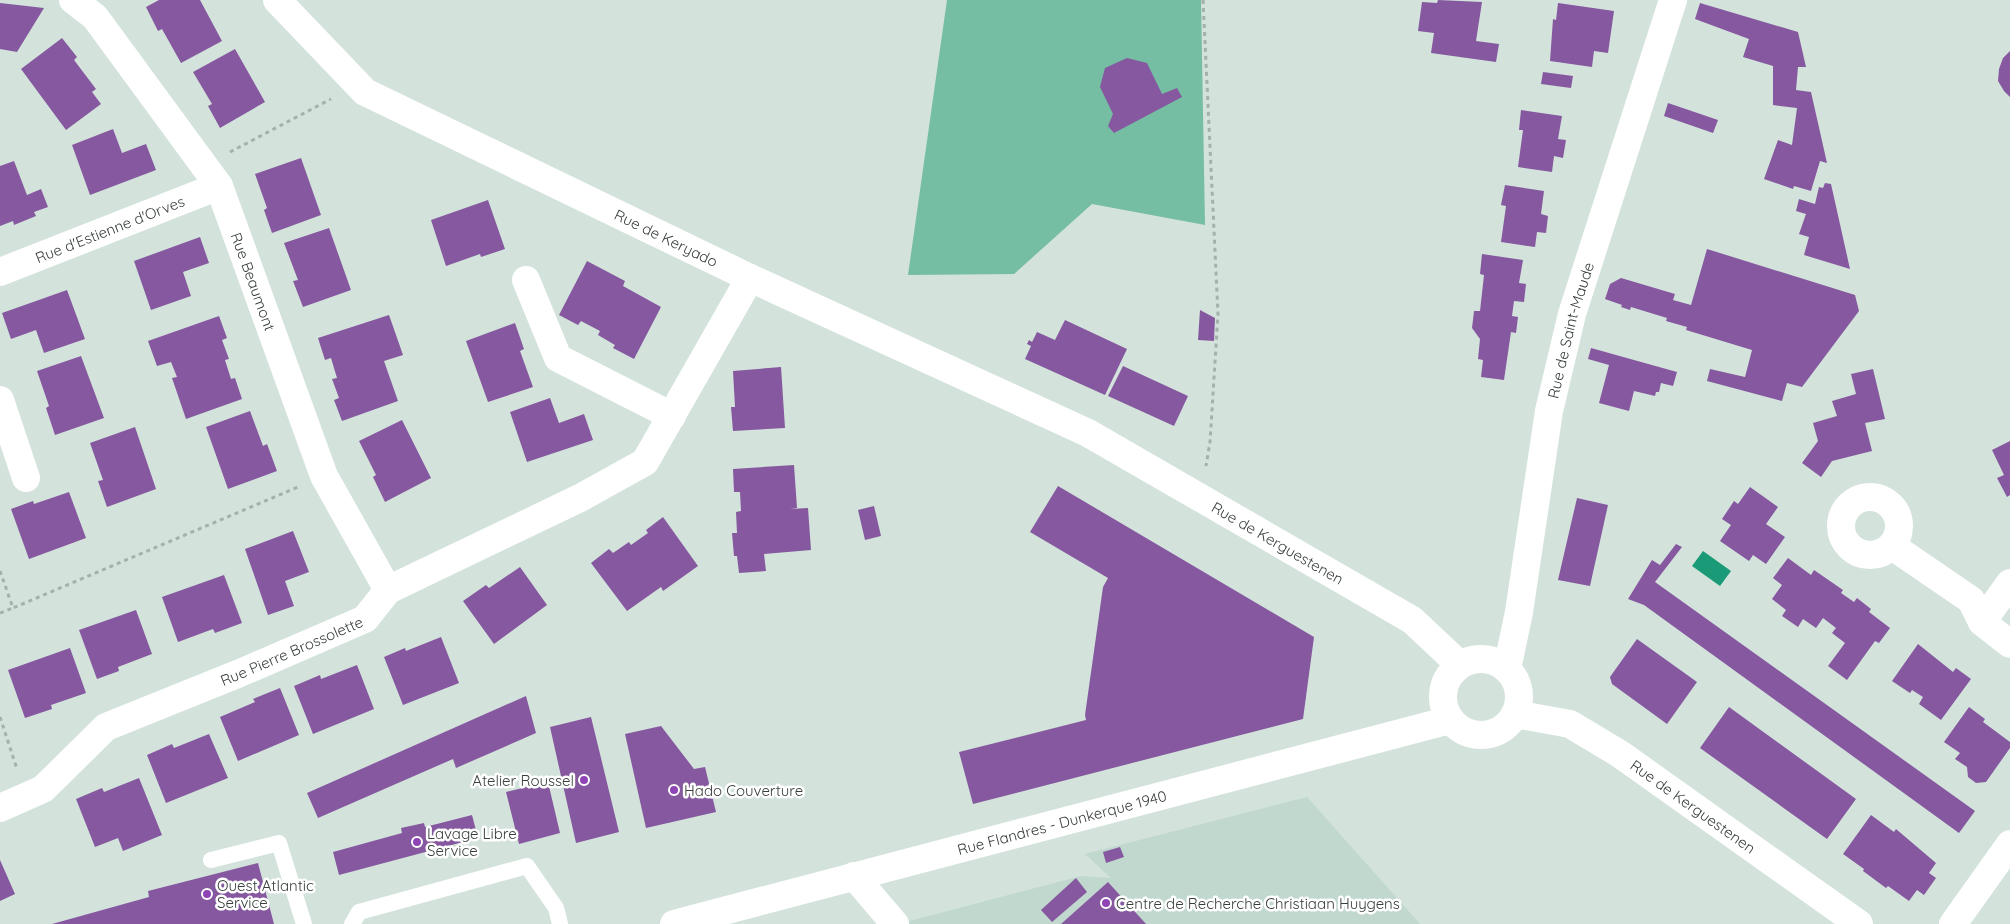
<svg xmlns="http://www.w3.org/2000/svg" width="2010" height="924" font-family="Quicksand,sans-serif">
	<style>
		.built { fill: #c0d8ce }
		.green { fill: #75bda3 }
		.water { fill: #1b9a78 }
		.building { fill: #85589f }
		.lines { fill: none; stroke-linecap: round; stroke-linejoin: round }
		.path { stroke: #a4b1ac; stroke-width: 3; stroke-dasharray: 4 4; stroke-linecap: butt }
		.service { stroke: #fff; stroke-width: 16 }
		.minor { stroke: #fff; stroke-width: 28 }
		.tertiary { stroke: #fff; stroke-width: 28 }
		.poi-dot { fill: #8f44b5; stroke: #fff; stroke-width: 2 }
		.labels { text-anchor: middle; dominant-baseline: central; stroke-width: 5; stroke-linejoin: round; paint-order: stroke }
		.street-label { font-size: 15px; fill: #373e3b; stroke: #fff }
		.poi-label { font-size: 15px; fill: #373e3b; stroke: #fff; text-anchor: start }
	</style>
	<rect width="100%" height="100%" fill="#d3e3dc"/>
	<path class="built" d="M1307,797L1420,924H898L1081,876L1111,878L1085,854Z"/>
	<path class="green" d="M947,0H1201L1205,225L1092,204L1014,274L908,275Z"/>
	<path class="water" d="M1703,551L1731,571L1720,586L1692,566Z"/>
	<path class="building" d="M159,0H200L222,41L181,63L162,29L158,31L146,7Z
		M1438,0L1482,2L1476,41L1499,44L1496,62L1431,53L1434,33L1418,31L1422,2L1437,3Z
		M0,3L44,8L17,52L0,49Z
		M1558,3L1614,11L1608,53L1594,51L1592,67L1550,61L1553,19L1556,20Z
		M1700,3L1798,32L1806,67H1798L1796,90L1811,92L1827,163L1820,161L1811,191L1794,186L1793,189L1764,179L1778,140L1792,145L1797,108L1773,105V66L1743,57L1749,39L1695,19Z
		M62,38L77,57L74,60L96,89L92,92L101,104L66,130L21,69Z
		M235,49L265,102L220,128L208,106L212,104L193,72Z
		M2010,51V97L2004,91L1998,81L1999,69L2003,58Z
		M1127,58L1147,63L1162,94L1177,88L1182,97L1114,133L1108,126L1113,114L1100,87L1105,68Z
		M1543,72L1573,76L1571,88L1541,84Z
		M1668,103L1718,120L1713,133L1664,116Z
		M1521,110L1562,116L1558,139L1566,140L1563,158L1554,156L1552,172L1518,167L1523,130H1519Z
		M113,129L122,153L146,144L156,170L90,195L72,145Z
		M301,158L321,215L272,233L264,210L267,208L255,174Z
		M14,161L27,195L41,189L48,207L34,212L36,216L14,225L13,221L0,226V166Z
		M1825,183L1831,184L1850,269L1804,255L1809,237L1799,234L1806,214L1796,211L1799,199L1815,204L1819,187L1823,188Z
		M1505,185L1544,191L1541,214L1548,216L1546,233L1537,232L1535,247L1501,242L1506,206L1501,205Z
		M488,200L505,249L481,257L480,254L446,266L431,220Z
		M329,228L351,290L303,307L293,281L298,280L284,243Z
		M200,237L209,263L183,272L191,296L151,310L134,261Z
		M1707,249L1855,295L1859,311L1802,387L1787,383L1782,401L1707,381L1710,369L1745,377L1752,350L1686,330L1687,327L1666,321L1667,318L1631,307L1630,310L1621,307L1622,305L1605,299L1610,284L1621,278L1675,294L1673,300L1691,305Z
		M1482,254L1523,260L1519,283L1526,284L1524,302L1514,301L1512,316L1518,317L1516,333L1511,332L1504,380L1481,377L1483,360L1478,359L1480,339L1472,328L1474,311H1480L1484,275L1480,274Z
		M587,261L625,281L623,286L661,307L634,359L613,348L615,345L598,335L600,331L581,321L578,325L559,315Z
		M67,290L85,339L44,353L36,330L11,339L2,313Z
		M1200,310L1215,318L1214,341L1198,340Z
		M389,315L403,355L384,361L398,401L342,421L334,400L339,398L332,379L337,378L331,358L325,360L318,338Z
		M219,316L227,338L222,340L229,359L225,360L231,379L235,378L242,399L186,419L172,378L177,377L171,362L157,366L148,341Z
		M1065,320L1127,349L1105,395L1025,359L1031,346L1027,344L1029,340L1032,342L1037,332L1055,340Z
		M515,323L524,349L520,351L533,387L488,402L466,341Z
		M1591,348L1677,372L1673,386L1661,383L1659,392H1656L1655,396L1634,391L1629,411L1599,403L1609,365L1588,359Z
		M81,356L104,418L55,435L46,408L49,406L37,371Z
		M1123,366L1188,396L1174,426L1108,396Z
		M781,367L785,428L733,431L731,407H735L733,371Z
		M1873,369L1885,419L1865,423L1872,451L1832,461L1821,477L1802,463L1818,441L1813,423L1837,416L1832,401L1856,394L1851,374Z
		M550,398L559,423L584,414L593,440L527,462L510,412Z
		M250,411L263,446L267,444L277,471L228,489L206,427Z
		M402,420L431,478L385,502L373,477L376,475L359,441Z
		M135,427L156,489L107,507L98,481L103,480L90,443Z
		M2010,441V495L2007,497L1997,478L2004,475L1992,450Z
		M794,465L797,508L790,509L808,508L811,550L764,554L766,571L739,573L737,556H734L732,533H737L736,512L741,511L740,492H734L733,469Z
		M1058,486L1314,637L1303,719L973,804L959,752L1086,720L1085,715L1103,587L1108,578L1030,532Z
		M1750,487L1778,507L1766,524L1785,537L1766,564L1753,555L1749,561L1720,541L1731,525L1722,519L1734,501L1738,504Z
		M69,492L86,538L29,559L11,509L33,501L34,504Z
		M1577,498L1608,505L1590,586L1558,580Z
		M874,506L881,536L865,540L858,510Z
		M663,517L698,566L663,591L661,587L627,611L591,563L609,549L613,553L629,542L631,545L648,533L646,530Z
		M293,531L309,572L285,581L294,606L268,615L245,549Z
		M1676,544L1682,547L1655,582L1975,811L1959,833L1644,605L1628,599L1652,560L1660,565Z
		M1788,558L1811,575L1814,570L1843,590L1841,593L1854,602L1857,598L1871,609L1869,612L1890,628L1879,643L1875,641L1847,680L1828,666L1845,643L1832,633L1836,628L1823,618L1816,628L1803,619L1798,627L1782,616L1786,610L1772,599L1782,585L1773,578Z
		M520,567L547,605L494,644L463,601L486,585L489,588Z
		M224,575L242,623L215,633L213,629L178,642L162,597Z
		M136,610L152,654L118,667L119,671L97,679L79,630Z
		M441,637L459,683L403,705L384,657L405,648L406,651Z
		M1637,639L1697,682L1667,724L1612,684L1610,677Z
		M1918,644L1953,672L1956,668L1971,679L1941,720L1919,704L1923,697L1912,690L1910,693L1892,681Z
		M70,648L86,693L51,705L52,709L25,718L8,670Z
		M357,665L374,709L313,734L294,686L320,675L321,679Z
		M280,688L299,735L238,761L220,717L255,702L253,699Z
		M526,696L536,733L456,768L453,759L318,818L307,793Z
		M1729,707L1856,799L1827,839L1700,748Z
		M1969,707L1985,719L1983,722L2010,742V748L1986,782L1976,783L1968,777L1967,767L1955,759L1960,753L1944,742Z
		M591,717L619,832L576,843L550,727Z
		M661,726L694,769L705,767L716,812L646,828L625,734Z
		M209,734L228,778L166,803L147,755L172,744L174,748Z
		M139,778L162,835L123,851L118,838L95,847L76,799L102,788L104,792Z
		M548,782L560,833L519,844L506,792Z
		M472,815L478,838L339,875L333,852L402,833L401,828L424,823L425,827Z
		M1871,815L1894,832L1896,829L1936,863L1929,873L1936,878L1924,895L1917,890L1909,901L1888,886L1886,888L1863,871L1864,869L1843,854Z
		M1120,847L1124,857L1106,863L1103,852Z
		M0,860L15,894L0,901Z
		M258,863L274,924H52L149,897L148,891Z
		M1076,878L1087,892L1052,922L1041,910Z
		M1108,882L1146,924H1061Z"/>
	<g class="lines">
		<path class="path" d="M1203,0L1218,314L1210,442L1206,466
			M230,152L331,99
			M0,571L13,608L298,487
			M0,613L13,608
			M0,717L17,769"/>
		<path class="service" d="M211,860L279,843L304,924
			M352,924L359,912L527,866L556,908L560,924"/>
		<g class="minor">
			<path id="s1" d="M73,0L95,17L219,186L324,476L388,590"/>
			<path id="s2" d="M277,0L365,92L750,278L1088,433L1412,620L1460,665"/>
			<path id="s3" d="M0,272L219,186"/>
			<path d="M526,280L558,358L672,416"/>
			<path d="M0,400L26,478"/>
			<circle cx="1870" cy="526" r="29"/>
			<path d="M1892,546L1971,600L1982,622L2010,644"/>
			<path d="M1982,622L2010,583"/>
			<path id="s4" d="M1507,669L1519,612L1549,411L1572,314L1673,0"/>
			<path id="s5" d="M0,808L43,789L106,727L240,673L365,619L388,590L580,498L645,462L750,278"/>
			<path d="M854,876L895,924"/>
			<path d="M1953,924L2010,844"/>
		</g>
		<g class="tertiary">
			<circle cx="1481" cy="697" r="38"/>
			<path id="s6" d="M1515,714L1570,724L1620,754L1859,924"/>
			<path id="s7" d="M674,924L1450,720"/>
		</g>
	</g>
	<g class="poi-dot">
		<circle cx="584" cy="780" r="5"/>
		<circle cx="674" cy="790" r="5"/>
		<circle cx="417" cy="842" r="5"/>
		<circle cx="207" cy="894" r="5"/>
		<circle cx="1106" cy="903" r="5"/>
	</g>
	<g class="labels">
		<g class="street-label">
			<text stroke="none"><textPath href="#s3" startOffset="118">Rue d'Estienne d'Orves</textPath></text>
			<text stroke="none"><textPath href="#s2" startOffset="462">Rue de Keryado</textPath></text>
			<text stroke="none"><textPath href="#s1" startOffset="339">Rue Beaumont</textPath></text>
			<text stroke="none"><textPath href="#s4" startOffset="345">Rue de Saint-Maude</textPath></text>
			<text stroke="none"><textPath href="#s2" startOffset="1146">Rue de Kerguestenen</textPath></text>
			<text stroke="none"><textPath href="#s5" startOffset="336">Rue Pierre Brossolette</textPath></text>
			<text stroke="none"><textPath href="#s6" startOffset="204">Rue de Kerguestenen</textPath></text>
			<text stroke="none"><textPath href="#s7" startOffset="401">Rue Flandres - Dunkerque 1940</textPath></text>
		</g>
		<g class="poi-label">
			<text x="574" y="780" text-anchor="end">Atelier Roussel</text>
			<text x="684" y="790">Hado Couverture</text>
			<text x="427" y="833">Lavage Libre<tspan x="427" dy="17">Service</tspan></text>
			<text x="217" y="885">Ouest Atlantic<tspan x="217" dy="17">Service</tspan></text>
			<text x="1116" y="903">Centre de Recherche Christiaan Huygens</text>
		</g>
	</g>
</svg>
